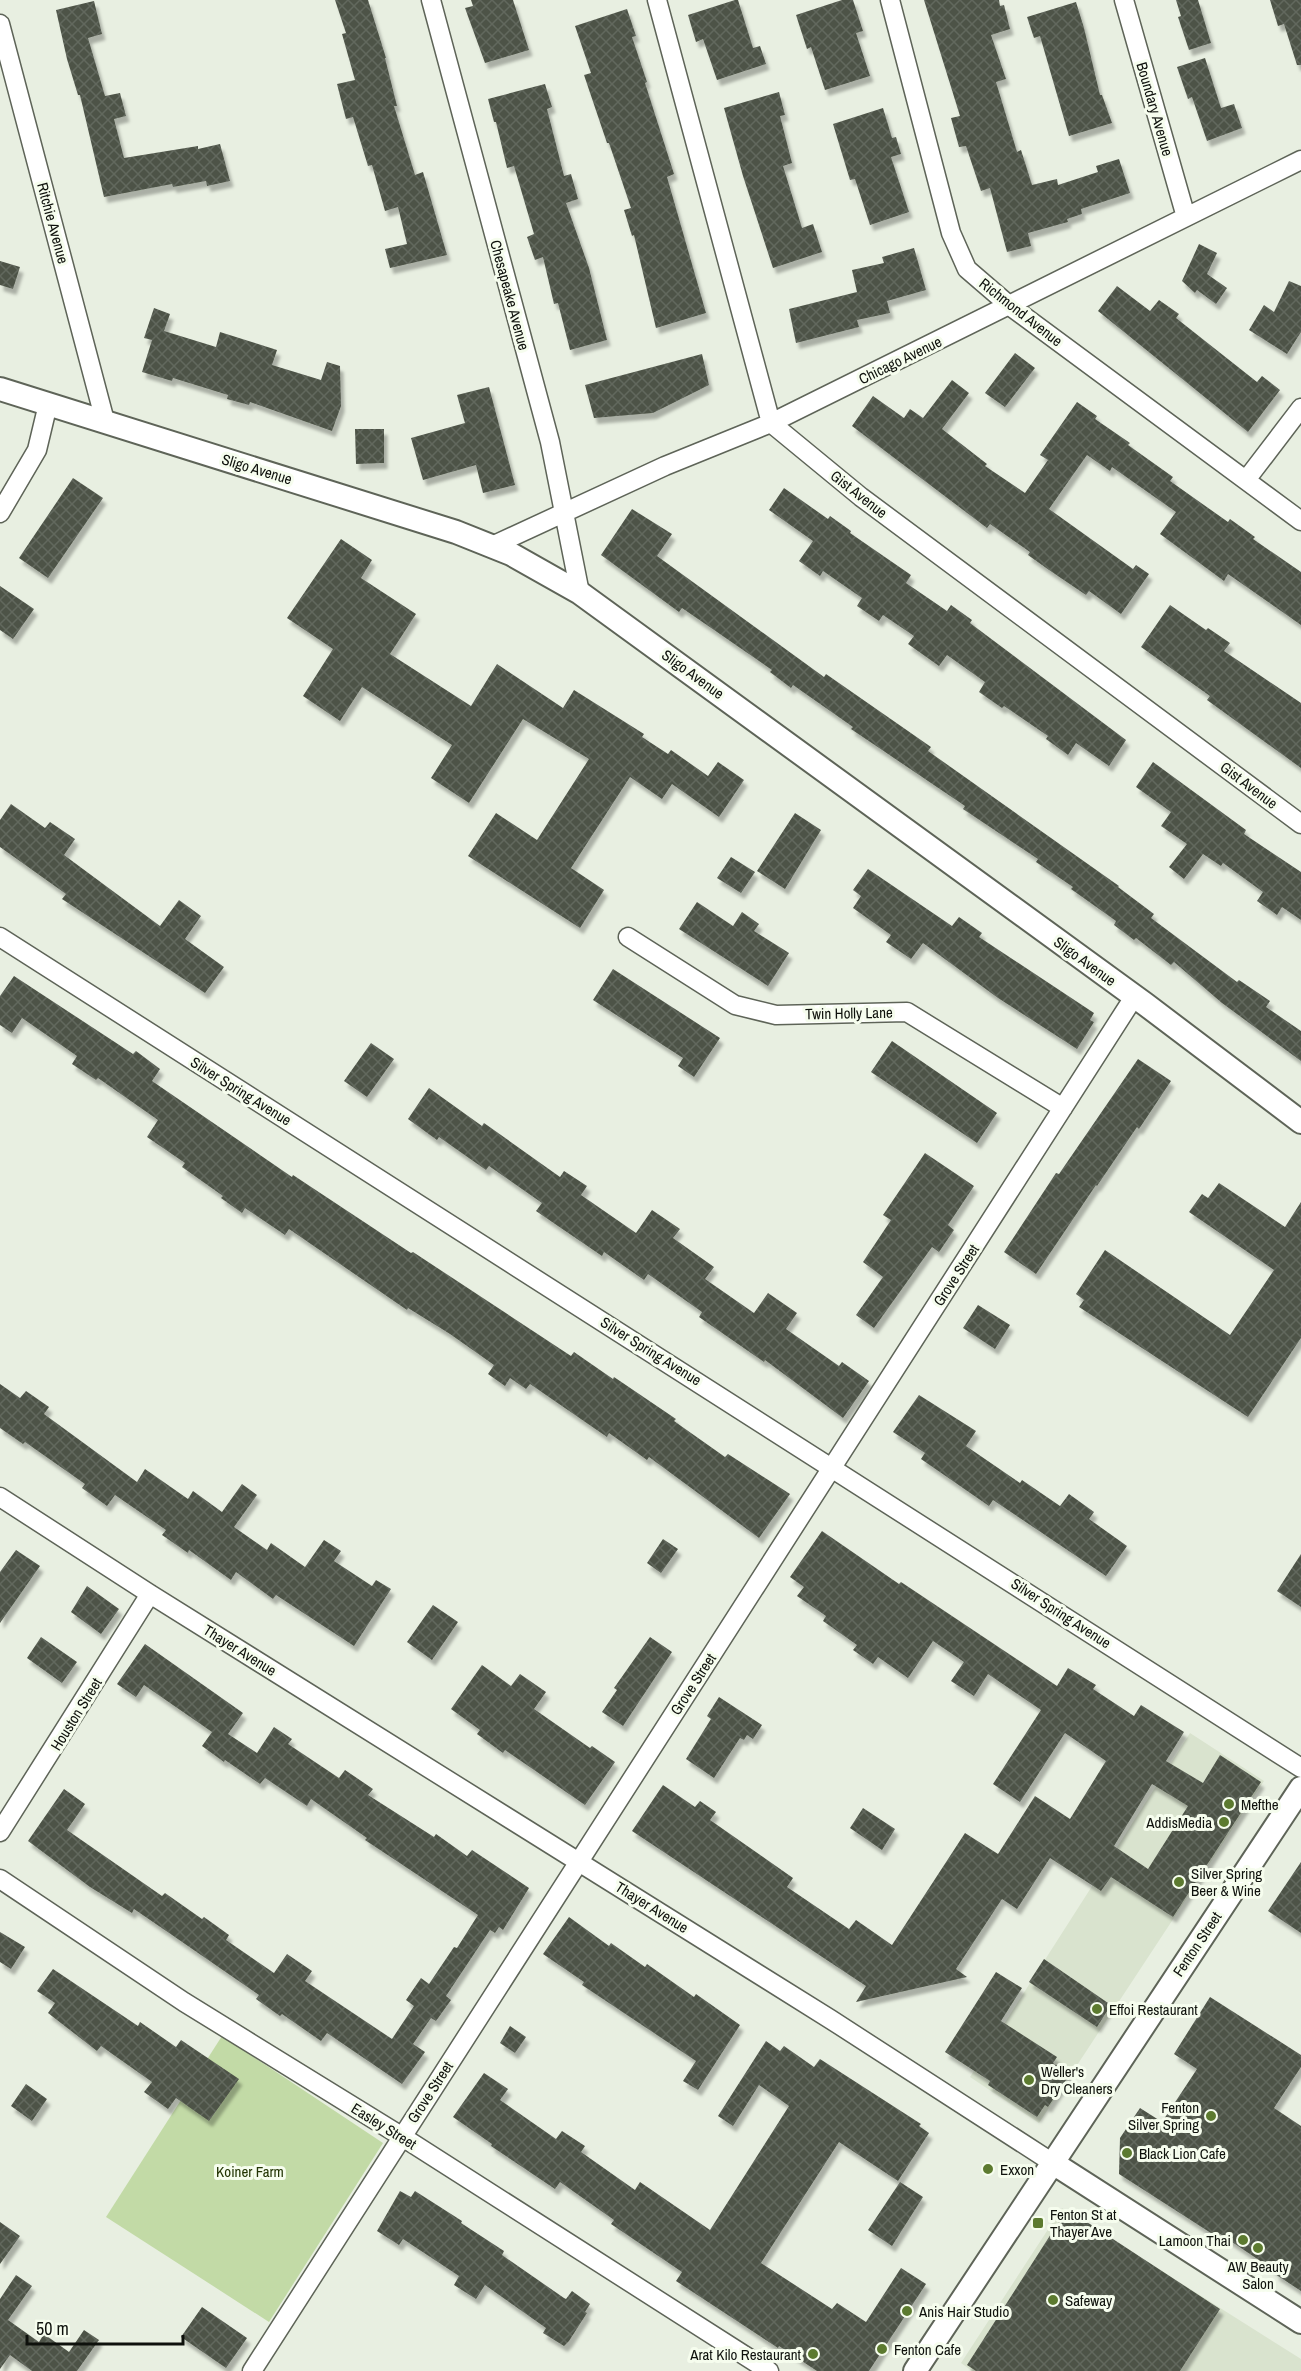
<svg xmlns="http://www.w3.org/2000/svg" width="1301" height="2371" font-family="'Archivo Narrow',sans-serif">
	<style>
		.built { fill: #d9e3ce }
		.green { fill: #c2daa6 }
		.building { fill: url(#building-cross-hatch); fill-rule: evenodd; filter: url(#shadow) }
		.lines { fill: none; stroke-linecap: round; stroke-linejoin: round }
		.minor-casing { stroke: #5e6458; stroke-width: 21 }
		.tertiary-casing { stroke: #5e6458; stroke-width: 26 }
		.minor { stroke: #fff; stroke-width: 18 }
		.tertiary { stroke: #fff; stroke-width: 22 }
		.poi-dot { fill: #5c7a2f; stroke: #f6fdee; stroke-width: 2 }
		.labels { text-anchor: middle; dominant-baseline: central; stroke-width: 6; stroke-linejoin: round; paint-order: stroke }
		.street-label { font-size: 15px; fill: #0e110c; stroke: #f6fdee }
		.poi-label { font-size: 15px; fill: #0e110c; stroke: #f6fdee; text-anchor: start }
		.park-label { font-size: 15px; fill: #213302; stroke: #f6fdee }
	</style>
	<defs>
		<pattern id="building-cross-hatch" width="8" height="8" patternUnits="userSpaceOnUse" patternTransform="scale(1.5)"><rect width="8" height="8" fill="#4d5347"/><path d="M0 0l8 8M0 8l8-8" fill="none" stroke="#62675d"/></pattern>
		<filter id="shadow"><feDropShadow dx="3.5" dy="6" stdDeviation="1.5" flood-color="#0004"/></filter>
	</defs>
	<rect width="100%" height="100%" fill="#e8efe1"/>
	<path class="built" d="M1190,1733L1264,1781L1039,2123L970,2077Z
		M1062,2208L1301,2359V2371H972L961,2363Z"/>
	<path class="green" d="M222,2036L383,2143L269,2322L106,2217Z"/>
	<path class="building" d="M335,0H368L386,58H385L397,106H394L415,175L423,172L447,255L390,268L385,249L407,244L398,207L385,211L372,165L368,166L353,117L346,119L337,84L355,80L342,34L346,33Z
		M471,0H513L529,50L485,63L465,8L473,6Z
		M735,0H738L753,48L760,46L766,64L717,80L703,39L696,42L688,15Z
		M842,0H853L863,31L856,33L870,76L825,90L811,47L807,49L796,15Z
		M924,0H999L1000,6L1004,5L1010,29L991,35L1006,79L996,82L1017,152L1021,150L1032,185L1057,179L1058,185L1098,172L1096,166L1119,159L1130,193L1081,209L1082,214L1067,219L1068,222L1028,233L1031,246L1007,252L990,188L981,191L966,146L959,147L951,118L960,116Z
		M1176,0H1198L1211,43L1189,50L1178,17L1181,16Z
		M1270,0H1301V65H1297L1284,24L1278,26Z
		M94,1L102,34L88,38L105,96L120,93L126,116L114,119L124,158L198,146V149L220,144L230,181L207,186L206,181L173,187L172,184L104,197L80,95H78L67,59L56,10Z
		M1076,2L1084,28L1100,95H1102L1112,123L1069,136L1040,36L1034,38L1027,17Z
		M627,9L636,36L632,37L647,82L645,83L674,174L667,177L706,313L656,328L634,235L632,236L624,210L631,208L609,143H607L584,75L591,73L575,26Z
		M1205,58L1221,108L1234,104L1242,128L1207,141L1192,97L1188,99L1177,67Z
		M545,84L552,107L547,109L564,176L571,174L578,199L566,203L589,268L607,340L570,350L558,303L554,304L543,257L535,260L527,237L534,234L514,166L507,168L496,122H494L488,99Z
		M779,92L785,115L780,116L792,163L783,166L802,228L813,224L822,252L773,268L743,176L724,108Z
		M883,108L892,138L896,137L901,154L891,157L909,212L870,225L855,179L850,180L833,124Z
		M1199,244L1217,253L1207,274L1227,288L1216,304L1197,290L1195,293L1182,281Z
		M914,248L926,290L887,301L890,313L857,320L859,327L796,343L789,309L857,292L852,270L884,263L882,257Z
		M0,261L20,267L13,289L0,285Z
		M1289,281L1301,286V332L1287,354L1249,330L1264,305L1274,312Z
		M1117,286L1150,311L1159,300L1179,314L1176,318L1257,382L1262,376L1280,390L1248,432L1098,311Z
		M154,308L170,314L164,331L216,347L220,332L277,350L272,365L321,380L327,362L340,366L341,406L332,431L250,402L249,405L227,399L228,395L173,378L172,381L142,372L152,340L144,338Z
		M1015,353L1035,368L1005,407L985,393Z
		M702,354L709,385L653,413L594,418L585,385Z
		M952,380L969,393L942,429L987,464L985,466L1025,493L1048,460L1040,455L1077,402L1097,416L1095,419L1130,443L1128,445L1173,477L1170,481L1228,522L1230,519L1255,537L1253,539L1301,572V625L1228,574L1224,581L1160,534L1176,512L1112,467L1110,471L1087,455L1049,509L1133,569L1136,565L1149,574L1121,614L1089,591L1086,595L1049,570L1028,555L1030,552L990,524L987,528L852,426L873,396L904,418L910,409L923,418Z
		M489,387L515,485L483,493L476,465L423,480L411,438L465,423L457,395Z
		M355,429H384V463L356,464Z
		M73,478L103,498L48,578L19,558Z
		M784,488L828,519L830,516L851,531L850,533L911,575L906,583L947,611L951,605L972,620L970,623L1126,740L1109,766L1076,743L1068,755L1046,739L1048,736L1004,706L1002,708L979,692L985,682L947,655L939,666L908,644L914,636L883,615L879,621L857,606L862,598L823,571L820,576L799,561L813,541L769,510Z
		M632,509L672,534L657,556L824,677L826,674L931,747L928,751L1119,886L1118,887L1154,914L1151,918L1237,982L1239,980L1270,1001L1266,1007L1301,1031V1061L1222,1003L1174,962L1171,965L1136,938L1134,940L1114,925L1116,921L1071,889L1073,887L1036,862L1038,859L963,809L965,806L851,729L853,727L793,685L791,688L770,672L772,670L717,632L682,608L679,612L601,555Z
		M341,539L372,560L361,578L416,614L390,654L471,706L497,664L563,708L574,690L644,734L642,737L668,754L671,750L708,776L718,762L744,780L719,817L672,784L662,799L630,777L571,868L604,890L580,928L468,856L496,813L537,840L589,759L523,719L469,803L431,778L452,745L362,687L340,721L303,696L333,649L287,618Z
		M0,586L34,609L13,639L0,630Z
		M1170,605L1206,630L1208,628L1230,643L1224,651L1301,703V768L1207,700L1210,696L1141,647Z
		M1153,762L1246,830L1244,834L1301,872V920L1282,907L1277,915L1257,901L1263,892L1223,863L1221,866L1203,854L1184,879L1169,867L1187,844L1161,826L1171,812L1136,787Z
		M11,804L45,828L50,822L75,839L64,855L160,926L179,900L201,916L185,939L224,967L205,993L62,899L66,894L0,847V820Z
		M795,813L821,830L785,889L757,871Z
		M731,857L755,872L741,893L717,878Z
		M868,869L952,926L959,917L982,933L979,937L1094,1013L1090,1020L1094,1022L1077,1049L998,998L923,943L911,959L886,942L891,935L853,908L861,896L853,890Z
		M697,902L733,926L742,912L759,924L754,931L789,953L768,986L679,929Z
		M613,969L720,1038L694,1077L678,1066L683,1058L593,1000Z
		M14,976L133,1054L136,1051L160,1069L152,1081L292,1177L293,1175L411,1253L413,1252L571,1356L574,1352L613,1379L614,1377L676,1419L674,1421L725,1457L728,1454L790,1494L759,1538L649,1457L647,1460L609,1433L607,1437L530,1384L526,1389L510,1378L505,1386L488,1374L494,1365L450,1334L408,1308L407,1310L289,1229L285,1235L245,1208L242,1213L221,1198L223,1196L182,1167L185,1163L147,1137L158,1120L98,1078L96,1080L72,1064L77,1056L22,1018L12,1033L0,1025V996Z
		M892,1041L997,1113L977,1143L871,1072Z
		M371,1043L394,1059L367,1097L344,1081Z
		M1138,1059L1171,1081L1139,1129L1137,1127L1097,1186L1096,1185L1036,1274L1004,1252L1056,1173L1059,1174Z
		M429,1088L482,1126L484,1123L560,1177L564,1171L587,1186L581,1195L636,1233L652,1210L680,1229L673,1238L714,1267L705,1279L754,1313L768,1293L797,1313L786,1329L839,1366L842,1362L869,1381L843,1418L765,1360L764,1362L699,1317L702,1312L648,1274L644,1280L604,1252L602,1256L536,1211L542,1203L489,1166L486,1170L439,1137L437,1140L408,1119Z
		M925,1153L974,1186L948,1225L954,1230L939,1252L932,1247L874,1328L856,1315L883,1277L863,1262L891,1220L883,1215Z
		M1219,1183L1285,1227L1301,1202V1338L1248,1417L1079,1307L1084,1300L1076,1294L1105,1250L1230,1335L1274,1270L1189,1212L1202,1194L1208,1198Z
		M978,1305L1010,1325L995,1349L963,1328Z
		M0,1384L20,1398L26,1391L49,1407L44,1414L137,1482L145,1469L188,1499L193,1491L222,1512L242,1484L257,1495L234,1527L267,1550L271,1543L305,1567L324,1540L341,1551L334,1561L372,1586L376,1580L391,1589L354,1646L276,1595L273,1599L236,1572L231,1580L189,1550L188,1553L162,1535L166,1530L115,1495L107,1506L82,1488L85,1484L25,1442L23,1444L0,1428Z
		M919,1395L976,1431L966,1446L1020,1483L1022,1480L1060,1506L1069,1494L1094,1512L1089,1519L1127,1546L1106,1576L993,1500L989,1506L921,1459L925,1453L893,1432Z
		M822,1531L899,1584L901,1582L1057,1686L1068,1668L1096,1685L1093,1689L1134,1716L1141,1705L1184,1732L1166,1761L1203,1783L1220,1755L1261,1782L1173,1917L1111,1877L1101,1891L1050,1858L1017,1909L1002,1899L956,1969L967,1977L856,2002L866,1986L632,1831L663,1785L695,1807L700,1801L716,1812L710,1820L793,1878L787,1887L849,1929L856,1920L892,1945L965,1833L998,1854L1035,1796L1070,1819L1106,1761L1065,1733L1020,1802L993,1784L1041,1710L988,1674L974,1696L951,1681L964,1662L933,1641L908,1678L878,1657L873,1664L853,1650L857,1645L823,1621L826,1616L797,1596L804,1587L790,1577ZM1152,1784L1188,1806L1148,1869L1114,1846Z
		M663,1539L678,1549L661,1573L647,1563Z
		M16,1550L40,1566L0,1623V1572Z
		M1301,1554V1607L1277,1591Z
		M87,1586L119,1609L101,1634L71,1612Z
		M433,1605L458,1622L432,1660L407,1642Z
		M41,1637L77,1662L62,1683L27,1658Z
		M650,1637L672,1652L623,1726L602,1712L617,1690L614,1688Z
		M145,1644L243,1713L228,1734L257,1753L274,1727L292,1739L288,1744L339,1778L345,1770L373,1789L368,1795L434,1837L436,1834L467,1856L472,1850L529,1888L503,1930L499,1927L495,1933L490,1930L446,1996L451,2000L436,2021L431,2018L413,2044L425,2052L402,2084L327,2033L321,2041L282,2014L280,2016L256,1999L259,1995L172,1935L134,1909L132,1913L90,1887L28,1841L64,1789L85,1804L67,1830L162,1896L165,1893L202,1919L204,1917L229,1935L226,1940L274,1973L287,1954L312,1971L305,1981L392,2039L414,2006L406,2000L421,1978L429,1984L454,1947L457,1948L478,1915L365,1840L367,1838L311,1799L307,1806L265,1778L260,1784L225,1760L224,1762L202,1746L212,1732L144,1685L136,1697L117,1684Z
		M482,1665L511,1686L520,1674L546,1692L534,1709L590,1748L592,1746L615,1762L585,1805L505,1750L503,1753L477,1734L480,1730L451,1709Z
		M719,1697L762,1725L753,1739L747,1735L744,1740L740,1738L714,1778L686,1759L711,1719L707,1716Z
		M863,1808L895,1829L882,1850L850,1828Z
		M1301,1862V1933L1268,1911Z
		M569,1917L609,1946L611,1943L645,1967L647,1964L694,1997L696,1994L740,2025L698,2090L683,2081L696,2061L582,1985L584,1982L543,1954Z
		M0,1932L25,1947L11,1969L0,1962Z
		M1044,1959L1111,2005L1097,2027L1029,1982Z
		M53,1969L138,2026L140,2022L176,2047L181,2040L239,2079L209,2121L176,2098L168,2109L144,2092L152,2082L101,2046L97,2051L48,2013L55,2003L37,1991Z
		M996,1972L1022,1988L1001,2021L1057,2057L1053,2063L1070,2074L1048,2107L1045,2105L1037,2117L988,2085L990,2081L945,2052Z
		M1210,1997L1301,2055V2067L1274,2108L1301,2126V2291L1275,2274L1277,2272L1217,2232L1214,2235L1119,2174L1120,2138L1140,2108L1162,2122L1197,2069L1174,2054Z
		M510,2026L526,2037L515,2053L500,2043Z
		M766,2041L780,2051L784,2046L814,2067L820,2059L921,2124L919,2126L929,2133L898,2181L839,2142L761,2263L832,2309L837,2303L866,2322L901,2268L926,2284L869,2371H817L779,2346L778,2348L676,2281L682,2272L611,2224L614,2220L560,2182L555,2189L491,2146L492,2144L453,2117L484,2073L508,2089L500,2100L556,2139L562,2131L585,2146L581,2152L635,2190L640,2182L710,2230L789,2106L759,2085L733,2126L718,2116Z
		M26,2084L47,2099L32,2121L11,2106Z
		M900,2182L923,2197L892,2246L868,2230Z
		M400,2191L411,2197L415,2191L462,2221L461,2223L504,2251L502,2255L564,2298L566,2299L572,2291L590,2304L585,2312L587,2313L569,2341L564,2346L543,2333L546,2328L485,2285L476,2299L454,2285L459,2276L403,2239L399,2245L377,2231Z
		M1067,2209L1220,2309L1180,2371H976L967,2365Z
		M0,2222L20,2236L0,2264Z
		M16,2275L32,2286L8,2320L39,2342L44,2334L69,2352L84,2330L99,2340L77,2371H32L10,2355L0,2369V2299Z
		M202,2307L247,2338L226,2368L181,2337Z"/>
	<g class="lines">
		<defs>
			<path id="minor" d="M431,0L550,442L580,593
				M657,0L771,423L861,497L1301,824
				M890,0L951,233L967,269L1010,306L1301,521
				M1124,0L1186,217
				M0,24L105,421
				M1246,480L1301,408
				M0,513L37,450L48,404
				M492,546L665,466L771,423L1301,160
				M0,937L1301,1768
				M628,937L735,1005L776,1015L907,1012L1063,1108
				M0,1497L150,1594L830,2019L1053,2163
				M0,1832L150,1594
				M0,1879L184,2002L401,2136L769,2371
				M252,2371L1134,997"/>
			<path id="tertiary" d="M0,389L456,532L511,554L580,593L1145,1004L1301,1122
				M1053,2163L1301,2322
				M915,2371L1301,1788"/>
		</defs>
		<use href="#minor" class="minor-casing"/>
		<use href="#tertiary" class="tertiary-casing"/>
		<use href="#minor" class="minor"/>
		<use href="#tertiary" class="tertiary"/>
	</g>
	<g class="poi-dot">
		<circle cx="1229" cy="1804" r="6"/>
		<circle cx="1224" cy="1822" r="6"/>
		<circle cx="1179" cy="1882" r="6"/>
		<circle cx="1097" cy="2009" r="6"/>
		<circle cx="1029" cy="2080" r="6"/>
		<circle cx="1211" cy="2116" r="6"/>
		<circle cx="1127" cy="2153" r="6"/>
		<circle cx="988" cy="2169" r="6"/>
		<rect x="1032" y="2217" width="12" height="12" rx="3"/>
		<circle cx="1243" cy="2240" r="6"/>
		<circle cx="1258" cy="2248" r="6"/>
		<circle cx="1053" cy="2300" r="6"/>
		<circle cx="907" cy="2311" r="6"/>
		<circle cx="882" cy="2349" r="6"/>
		<circle cx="813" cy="2354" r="6"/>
	</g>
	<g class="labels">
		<g class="street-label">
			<text transform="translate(1155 109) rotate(74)">Boundary Avenue</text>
			<text transform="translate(53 223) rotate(75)">Ritchie Avenue</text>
			<text transform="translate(510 295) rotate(75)">Chesapeake Avenue</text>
			<text transform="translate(1021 312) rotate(38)">Richmond Avenue</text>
			<text transform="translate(900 360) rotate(-26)">Chicago Avenue</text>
			<text transform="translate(257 469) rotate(17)">Sligo Avenue</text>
			<text transform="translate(859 494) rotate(38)">Gist Avenue</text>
			<text transform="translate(693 674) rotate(36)">Sligo Avenue</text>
			<text transform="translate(1249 785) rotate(37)">Gist Avenue</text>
			<text transform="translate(1085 961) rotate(36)">Sligo Avenue</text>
			<text transform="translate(849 1013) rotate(-1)">Twin Holly Lane</text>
			<text transform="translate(241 1091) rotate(32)">Silver Spring Avenue</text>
			<text transform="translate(956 1275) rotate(-57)">Grove Street</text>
			<text transform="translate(651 1351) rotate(32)">Silver Spring Avenue</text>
			<text transform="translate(1061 1613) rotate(33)">Silver Spring Avenue</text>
			<text transform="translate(240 1650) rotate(32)">Thayer Avenue</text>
			<text transform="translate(693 1684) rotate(-57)">Grove Street</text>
			<text transform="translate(76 1714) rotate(-58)">Houston Street</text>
			<text transform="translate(652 1907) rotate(32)">Thayer Avenue</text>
			<text transform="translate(1197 1944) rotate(-56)">Fenton Street</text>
			<text transform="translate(430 2092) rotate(-57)">Grove Street</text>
			<text transform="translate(384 2126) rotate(32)">Easley Street</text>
		</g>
		<g class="poi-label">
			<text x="1241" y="1804">Mefthe</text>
			<text x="1212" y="1822" text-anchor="end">AddisMedia</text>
			<text x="1191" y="1873">Silver Spring<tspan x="1191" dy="17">Beer &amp; Wine</tspan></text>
			<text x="1109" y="2009">Effoi Restaurant</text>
			<text x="1041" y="2071">Weller's<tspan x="1041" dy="17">Dry Cleaners</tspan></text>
			<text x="1199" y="2107" text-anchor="end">Fenton<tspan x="1199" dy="17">Silver Spring</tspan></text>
			<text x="1139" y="2153">Black Lion Cafe</text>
			<text x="1000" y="2169">Exxon</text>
			<text x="1050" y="2214">Fenton St at<tspan x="1050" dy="17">Thayer Ave</tspan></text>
			<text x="1231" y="2240" text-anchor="end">Lamoon Thai</text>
			<text x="1258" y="2266" text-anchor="middle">AW Beauty<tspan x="1258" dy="17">Salon</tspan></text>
			<text x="1065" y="2300">Safeway</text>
			<text x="919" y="2311">Anis Hair Studio</text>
			<text x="894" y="2349">Fenton Cafe</text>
			<text x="801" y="2354" text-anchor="end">Arat Kilo Restaurant</text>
		</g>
		<g class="park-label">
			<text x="250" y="2171">Koiner Farm</text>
		</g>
	</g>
	<path d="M27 2335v9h156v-9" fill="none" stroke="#0e110c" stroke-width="3"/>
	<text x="36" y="2335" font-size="18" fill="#0e110c" stroke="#f6fdee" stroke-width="4.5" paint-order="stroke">50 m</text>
</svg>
